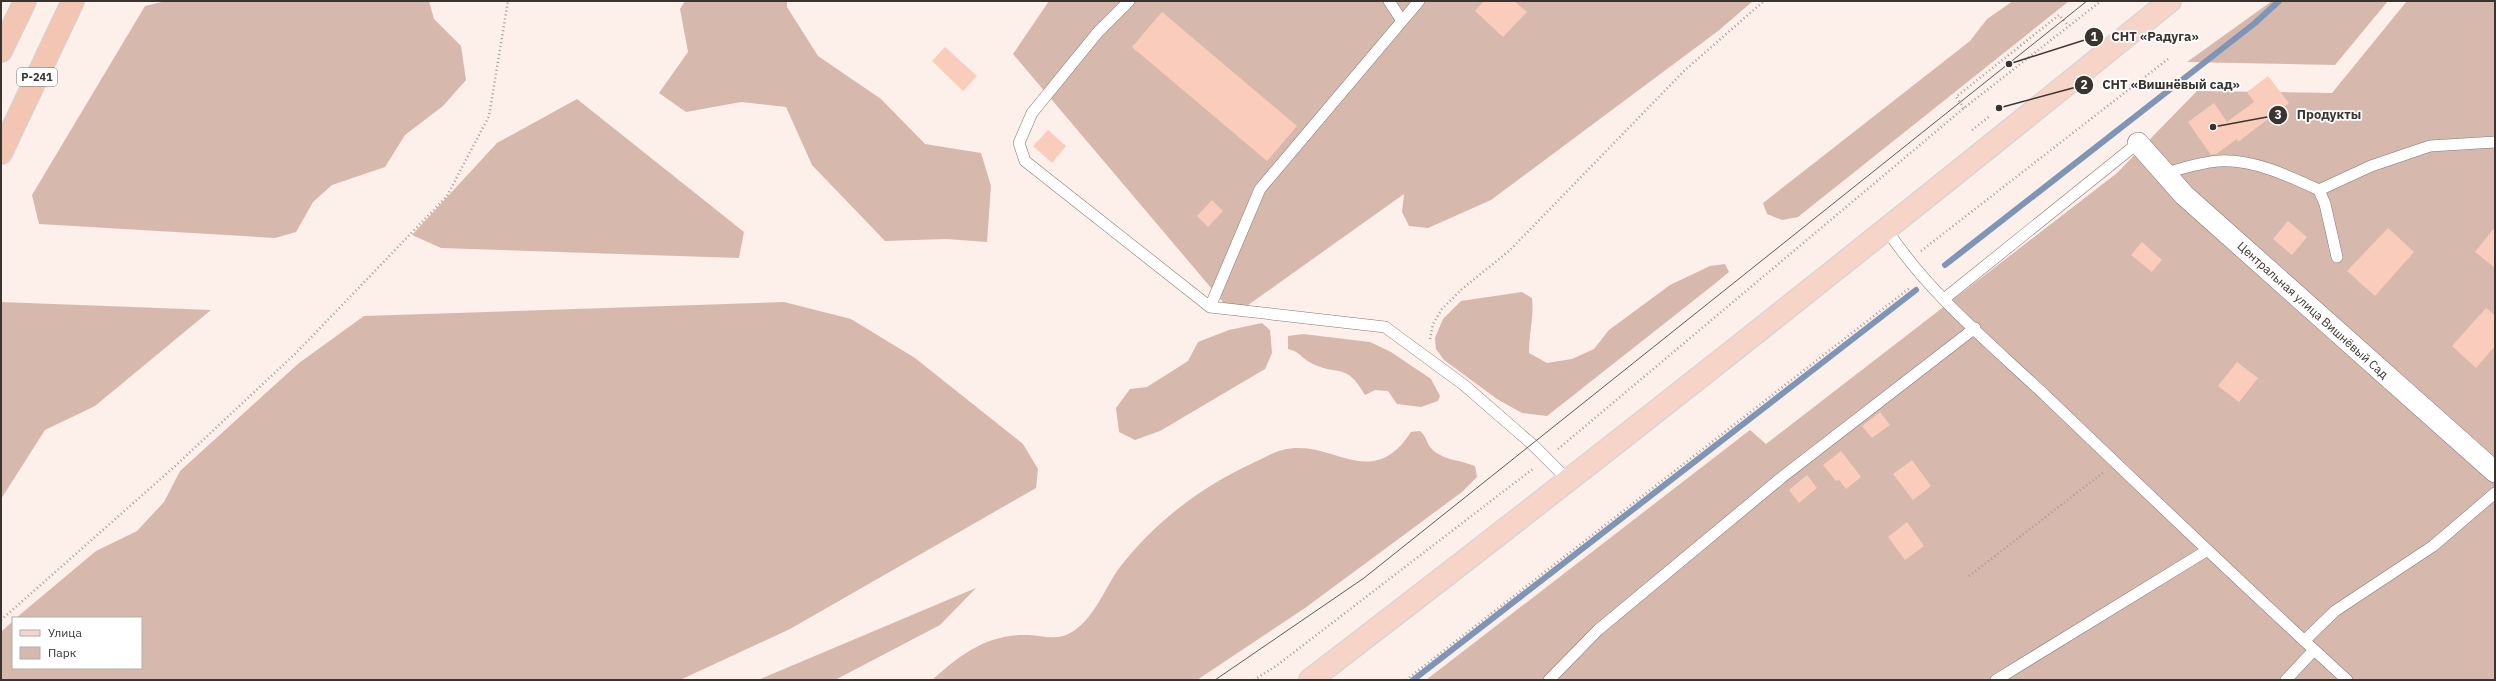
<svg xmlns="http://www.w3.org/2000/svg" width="2496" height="681" font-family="'IBM Plex Sans',sans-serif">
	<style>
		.green { fill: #d7b8ad }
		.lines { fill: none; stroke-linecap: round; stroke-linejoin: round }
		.stream { stroke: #7e95b7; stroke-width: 6 }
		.building { fill: #faccbb }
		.service-casing { stroke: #847670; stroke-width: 12 }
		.minor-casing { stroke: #847670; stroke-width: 22 }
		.primary-casing { stroke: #d4d2d2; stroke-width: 24 }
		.trunk-casing { stroke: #d4d2d2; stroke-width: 24 }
		.path { stroke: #a59b97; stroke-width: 2.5; stroke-dasharray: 1 3; stroke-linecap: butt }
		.service { stroke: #fff; stroke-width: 11 }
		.minor { stroke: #fff; stroke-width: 21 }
		.primary { stroke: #f6d4c7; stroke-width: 22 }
		.trunk { stroke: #f3c6b4; stroke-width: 22 }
		.tram { stroke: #625a57; stroke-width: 1 }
		.labels { text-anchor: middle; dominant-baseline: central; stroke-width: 3.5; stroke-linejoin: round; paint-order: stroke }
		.shield { fill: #fff; stroke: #75716f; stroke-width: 1 }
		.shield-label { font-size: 11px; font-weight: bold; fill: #3a3431 }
		.street-label { font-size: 12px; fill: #3a3431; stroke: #fff }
		.leader { fill: none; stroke: #3a3431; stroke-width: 1.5 }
		.callout-dot { fill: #3a3431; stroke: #fff; stroke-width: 1.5 }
		.mark-label { font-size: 12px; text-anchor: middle; font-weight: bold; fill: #fff }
		.callout-label { font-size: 13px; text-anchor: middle; font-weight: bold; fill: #3a3431; stroke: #fff; stroke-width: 3.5; stroke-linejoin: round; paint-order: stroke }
	</style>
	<rect width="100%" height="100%" fill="#fdefea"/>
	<path class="green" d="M166,1H429L434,19L461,46L466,80L443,106L405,135L385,167L332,185L313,202L296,232L275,238L39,224L32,195L145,6Z
		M685,1H787V7L818,56L881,99L925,144L981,153L991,186L987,242L946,239L885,241L812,165L786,107L741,102L686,112L659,93L688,52L680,9Z
		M1049,1H1753L1718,31L1491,200L1428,228L1409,226L1402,212L1404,194L1234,315L1013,54Z
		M2013,1H2069L1798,217L1782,220L1767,214L1763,203L1970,41L1987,19Z
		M2272,1H2388L2335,65L2187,62Z
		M2407,1H2495V680H1426L1750,430L1766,444L2117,173L2197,91L2332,93Z
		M577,99L744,232L739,258L441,248L412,235L497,143Z
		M1725,264L1729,272L1712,286L1547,416L1522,413L1497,399L1444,360L1436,349L1435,338L1443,319L1461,301L1522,292L1532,298C1534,317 1529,334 1529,353L1547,363L1572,359L1594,349L1609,330L1670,285L1710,266Z
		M1,302L211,310L95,406L45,430L1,499Z
		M784,302L851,319L915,358L1023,444L1038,469L1036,488L790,629L680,680H1V632L13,621V668H141V618H16L96,551L137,531L164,502L180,471L299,363L364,316Z
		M1262,323L1270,330L1272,353L1265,369L1160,431L1135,440L1119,432L1116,408L1130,389L1147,387L1188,361L1198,342L1229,330Z
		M1303,334L1370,342L1391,352L1431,379L1440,396L1438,401L1421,407L1397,404L1388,391L1375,390L1365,395C1346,361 1338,377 1311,363C1301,358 1301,352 1288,349V336Z
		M1420,431C1426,436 1426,441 1430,447C1440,460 1461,460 1475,466L1477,477L1462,492L1305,608L1197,680H932C961,654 987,634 1028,635C1043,636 1058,641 1072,632C1095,618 1105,587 1120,567C1156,521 1202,486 1255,462C1264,458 1273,452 1283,450C1331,437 1371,494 1411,432Z
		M976,588L940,625L835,680H758Z"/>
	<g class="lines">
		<path class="stream" d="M1945,265L2255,23L2279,1
			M1413,680L1916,290"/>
	</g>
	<path class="building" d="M1484,1H1514L1527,12L1503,37L1475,11Z
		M1162,12L1297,126L1267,161L1132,47Z
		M945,47L977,76L963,91L932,61Z
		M2268,76L2289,103L2238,142L2237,139L2216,154L2211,155L2188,122L2214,103L2227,122L2254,102L2247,92Z
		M1048,130L1066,146L1052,163L1033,146Z
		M1212,200L1223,211L1208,227L1197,216Z
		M2288,221L2307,237L2292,255L2273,239Z
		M2495,227V268L2475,252Z
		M2388,228L2414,252L2375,296L2347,271Z
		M2142,242L2162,260L2152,272L2131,255Z
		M2486,308L2495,315V346L2476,368L2452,346Z
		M2237,362L2258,378L2239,402L2218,386Z
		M1880,412L1890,425L1872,438L1862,426Z
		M1841,451L1861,477L1846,489L1839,480L1836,481L1823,465Z
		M1912,460L1931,486L1913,500L1893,474Z
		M1807,475L1817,488L1799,503L1789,490Z
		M1907,522L1924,546L1905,560L1888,537Z"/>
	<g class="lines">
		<defs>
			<path id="service" d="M1129,1L1098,32L1032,113L1019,143L1025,161L1210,307
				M1389,1L1402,21
				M1419,1L1260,189L1210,307L1385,327L1464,385L1533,445L1570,482
				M2164,173C2182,169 2201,162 2219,161C2253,159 2289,176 2319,190L2371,166L2430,146L2495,142
				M2319,190L2325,204L2337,257
				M1887,230C1929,294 1992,345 2048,398C2147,493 2246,588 2347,680
				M1944,299L2138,143
				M2304,641L2335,611L2433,546L2495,493
				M1549,680L1598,630L1781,478L1975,328
				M1996,680L2206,551
				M2286,680L2314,650"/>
			<path id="minor" d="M2138,143L2184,195L2495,472"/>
			<path id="primary" d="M1310,680C1600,458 1886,231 2170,1"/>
			<path id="trunk" d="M1,51L25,1
				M1,153L73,1"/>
		</defs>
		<use href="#service" class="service-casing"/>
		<use href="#minor" class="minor-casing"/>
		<use href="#primary" class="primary-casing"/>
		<use href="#trunk" class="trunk-casing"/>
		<path class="path" d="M1964,108L1956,97L2059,15L2068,25
			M1972,130L1990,116
			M1921,251L2168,59
			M1430,339L1433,324L1442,309L1462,289L1509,251L1685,70L1764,1
			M1558,449L1964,108L2101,1
			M1969,576L2104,472
			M1,620L173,468L296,353L447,196L489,116L508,1
			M1254,680L1276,666L1534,468
			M1406,680L1911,287"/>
		<use href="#service" class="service"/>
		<use href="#minor" class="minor"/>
		<use href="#primary" class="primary"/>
		<use href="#trunk" class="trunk"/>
		<path class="tram" d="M1215,680L1364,578L2087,1"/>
	</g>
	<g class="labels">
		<rect class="shield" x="17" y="68" width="40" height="18" rx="3"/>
		<g class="shield-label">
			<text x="37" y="77">Р-241</text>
		</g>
		<g class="street-label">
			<text transform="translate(2313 310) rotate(42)">Центральная улица Вишнёвый Сад</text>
		</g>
	</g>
	<path class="leader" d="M2009 64L2094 37M1999 108L2084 85M2213 127L2278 115"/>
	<g class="callout-dot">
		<circle cx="2009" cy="64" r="4"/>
		<circle cx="1999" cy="108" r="4"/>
		<circle cx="2213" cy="127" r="4"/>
		<circle cx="2094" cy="37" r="10"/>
		<circle cx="2084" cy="85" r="10"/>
		<circle cx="2278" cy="115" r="10"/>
	</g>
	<g class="mark-label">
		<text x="2094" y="41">1</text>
		<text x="2084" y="89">2</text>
		<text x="2278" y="119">3</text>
	</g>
	<g class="callout-label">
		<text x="2155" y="41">СНТ «Радуга»</text>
		<text x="2171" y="89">СНТ «Вишнёвый сад»</text>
		<text x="2329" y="119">Продукты</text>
	</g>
	<rect width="2496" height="681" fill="none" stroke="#3a3431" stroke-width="4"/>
	<rect x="12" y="617" width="130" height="52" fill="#ffffff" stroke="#b0aead"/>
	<rect x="20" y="630" width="20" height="6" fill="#f6d4c7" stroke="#b0aead"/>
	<text x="48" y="637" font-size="12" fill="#3a3431">Улица</text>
	<rect x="20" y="647" width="20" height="12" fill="#d7b8ad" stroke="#b0aead"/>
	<text x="48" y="657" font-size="12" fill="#3a3431">Парк</text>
</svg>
